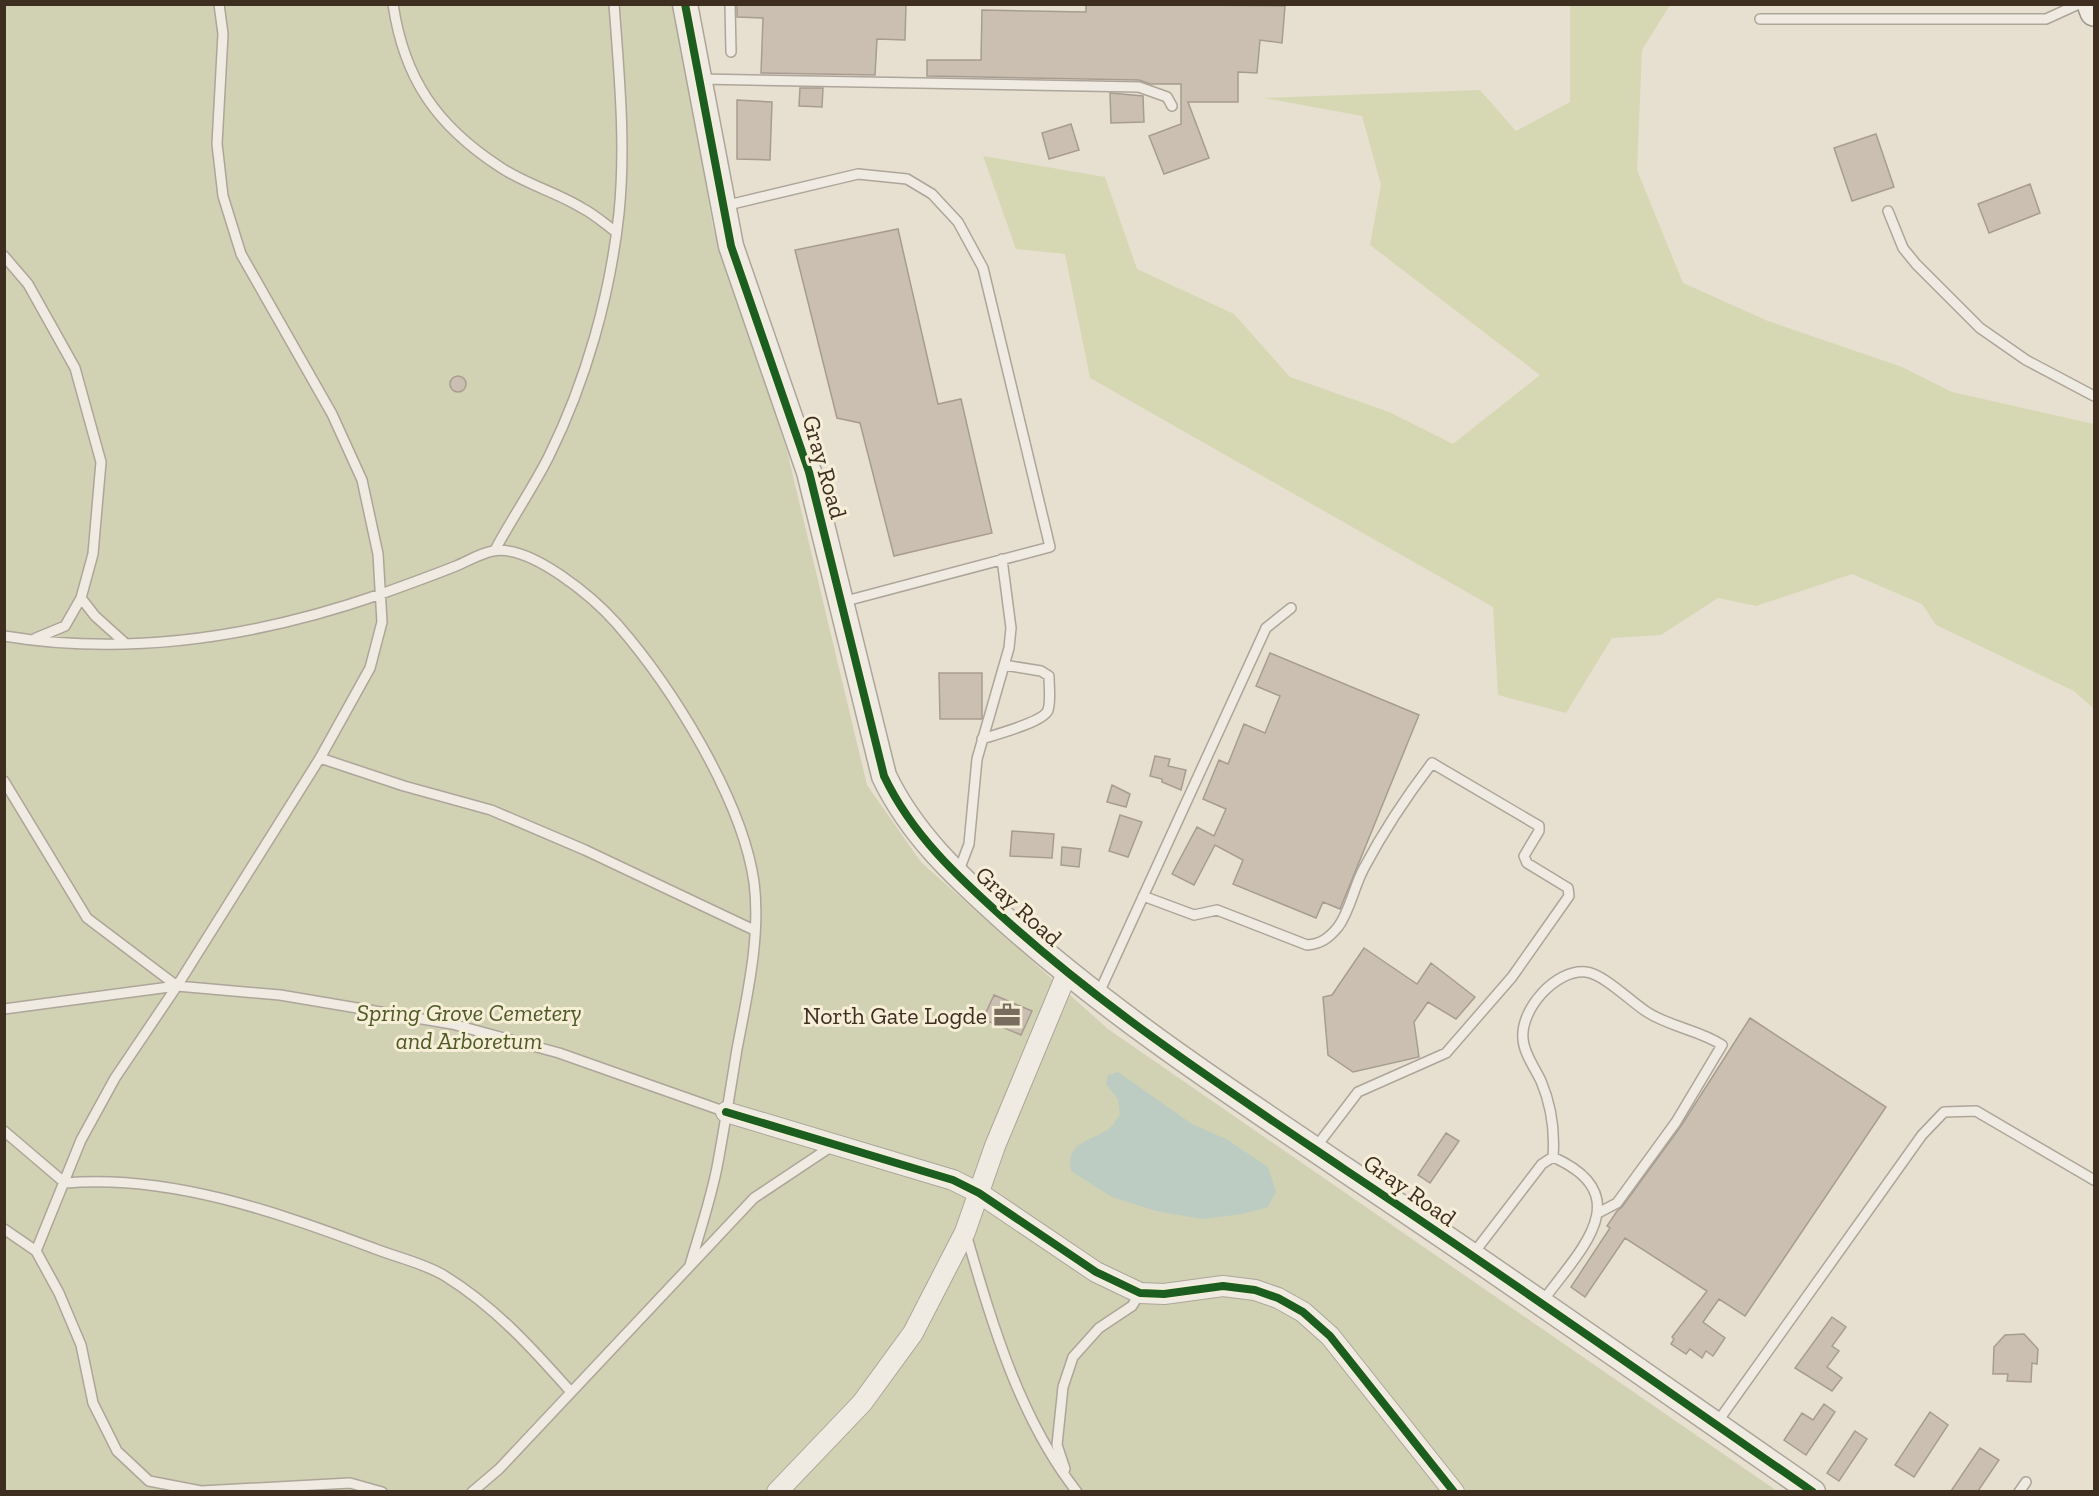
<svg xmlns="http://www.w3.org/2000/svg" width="2099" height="1496" font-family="'Zilla Slab',serif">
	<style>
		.green { fill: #d6d7b3 }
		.cemetery { fill: #d1d1b3 }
		.water { fill: #bcccc2 }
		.building { fill: #cbbfb2; stroke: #a89c90; stroke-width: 1.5 }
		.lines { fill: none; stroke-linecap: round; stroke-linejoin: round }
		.service-casing { stroke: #ada599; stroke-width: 12 }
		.minor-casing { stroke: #ada599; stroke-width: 22 }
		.tertiary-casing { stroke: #ada599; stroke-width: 27 }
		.secondary-casing { stroke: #9c958a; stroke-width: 30 }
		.service { stroke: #efebe3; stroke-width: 9 }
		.minor { stroke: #efebe3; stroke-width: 20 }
		.tertiary { stroke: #efebe3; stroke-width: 24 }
		.secondary { stroke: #efebe3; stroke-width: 27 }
		.cycleway-casing { stroke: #f7eed8; stroke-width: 11 }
		.cycleway { stroke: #1b5e20; stroke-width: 8 }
		.labels { text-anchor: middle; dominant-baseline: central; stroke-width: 6; stroke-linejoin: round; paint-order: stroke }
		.street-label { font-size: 24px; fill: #3d2e20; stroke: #f7eed8 }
		.park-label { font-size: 24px; font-style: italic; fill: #4d5a26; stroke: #f7eed8 }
		.poi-label { font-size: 24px; fill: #3d2e20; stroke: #f7eed8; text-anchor: end }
	</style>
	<rect width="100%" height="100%" fill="#e7e0d1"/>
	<path class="green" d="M1570,5H1670L1642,50L1637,170L1683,283L1768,321L1902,367L1952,392L2094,424V709L2074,691L1936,625L1922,604L1852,574L1756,606L1718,598L1661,635L1612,638L1566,713L1498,695L1493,607L1090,378L1065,254L1016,249L983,156L1105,177L1137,269L1234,314L1290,377L1389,412L1453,444L1540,375L1370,245L1381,185L1362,116L1264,98L1480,90L1516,131L1570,102Z"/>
	<path class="cemetery" d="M5,4L675,5L713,227L787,451L867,785L921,862L1108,1029L1777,1491L5,1492Z"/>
	<path class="water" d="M1118,1072L1192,1124L1226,1139L1268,1167L1276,1191L1268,1207L1242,1214L1202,1219L1156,1211L1112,1197L1071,1171C1065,1140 1093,1142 1111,1127C1114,1124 1117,1118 1120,1115L1118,1099L1106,1084L1108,1075Z"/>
	<path class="building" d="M737,4H906L905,40L877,39L875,75L761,73L763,18L737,17Z
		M1086,4L1285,6L1282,43L1260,40L1257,73L1238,72V102H1188L1209,158L1164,174L1149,136L1181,124V84H1150L1139,80L927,76V60H981L982,10L1086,12Z
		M800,88H823L822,107L799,106Z
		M1110,93L1143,96L1144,122L1111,123Z
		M737,100L772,102L770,160L737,159Z
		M1071,124L1079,150L1049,159L1042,133Z
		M1876,134L1894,187L1852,201L1834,148Z
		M2030,184L2040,213L1989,233L1978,204Z
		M898,229L938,404L961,399L992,533L894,556L860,423L837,418L795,250Z
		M450 384a8 8 0 1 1 16 0a8 8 0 1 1-16 0Z
		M1270,653L1419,715L1340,909L1323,902L1316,918L1233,884L1243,860L1215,845L1194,885L1172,874L1197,827L1214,836L1226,809L1203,799L1219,760L1228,764L1244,724L1265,733L1280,696L1256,686Z
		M939,673H982V719H940Z
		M1155,756L1170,759L1168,766L1186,770L1181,790L1162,782V779L1150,776Z
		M1112,785L1130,794L1126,807L1107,802Z
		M1120,815L1142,822L1128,857L1109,851Z
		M1012,831L1054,834L1052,858L1010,856Z
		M1062,847L1081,849L1079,867L1061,865Z
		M1364,948L1417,984L1431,963L1475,997L1456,1019L1428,1002L1414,1022L1419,1057L1353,1072L1328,1055L1323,997L1332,995Z
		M994,995L1032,1011L1021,1035L983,1019Z
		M1750,1018L1886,1107L1745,1316L1719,1299L1703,1322L1725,1338L1713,1356L1706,1351L1702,1358L1690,1349L1686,1354L1671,1344L1674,1339L1672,1337L1707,1291L1625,1238L1585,1297L1571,1287L1610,1228L1607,1226L1617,1211L1622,1207L1681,1126Z
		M1446,1133L1459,1141L1430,1183L1418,1175Z
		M1832,1317L1846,1327L1832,1346L1839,1351L1827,1367L1842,1378L1832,1391L1795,1368Z
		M2024,1334L2038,1349L2037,1364L2032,1363L2031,1382L2007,1381L2008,1374H1993L1994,1347L2005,1335Z
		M1824,1404L1835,1412L1806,1455L1784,1440L1802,1413L1813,1420Z
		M1930,1412L1948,1425L1914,1477L1895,1465Z
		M1855,1431L1867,1439L1839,1481L1827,1473Z
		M1980,1448L1999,1460L1978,1491H1951Z"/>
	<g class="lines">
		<defs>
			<path id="service" d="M393,4C404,79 437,126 500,167C525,184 556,192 582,208C594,214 605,224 616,232
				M730,4L731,52
				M1760,19H2046L2079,4
				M700,79L1139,87L1167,97L1172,106
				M724,206L858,174L907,179L932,194L958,222L983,268L1050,547L842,602
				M1888,211L1903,248L1916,264L1980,328L2026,360L2094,396
				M4,256L28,284L75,368L101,462L93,554L81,598L65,626L36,638
				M495,550C512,518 533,488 549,456C586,381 610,296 619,213C626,144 619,73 614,4
				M81,598L95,616L125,643
				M4,636C131,657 260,636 381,594C406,585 431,576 456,566C468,561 481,553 493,551C531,544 594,598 617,624C672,687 742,799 754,882C761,936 747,996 737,1049C731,1086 725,1124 718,1162C712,1196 700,1231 690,1265
				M982,739C994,735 1044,722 1048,710C1051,701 1049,687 1049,676L1041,671L1004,665
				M320,758L404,786L491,810L585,850L754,930
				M4,781L87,918L177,986
				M958,873L969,844L977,759L1009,648L1011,628L1002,559
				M1143,896L1194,915L1217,910L1307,945C1321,944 1329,938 1338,927C1350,911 1354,886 1364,868C1384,830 1406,797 1432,763L1539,826V831L1524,856L1527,863L1568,888L1569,896L1512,977L1446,1053L1358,1092L1316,1147
				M1098,995L1266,628L1291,608
				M4,1009L177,986L280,995L452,1024L559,1053L726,1112
				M4,1131L65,1183C170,1174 276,1212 373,1248C395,1257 424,1263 445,1276C495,1307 532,1348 571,1392
				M1553,1157C1555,1130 1552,1107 1541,1081C1535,1068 1524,1054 1523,1039C1520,1010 1555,969 1586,972C1604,974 1631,1002 1647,1012C1670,1027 1699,1030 1722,1045L1676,1122L1617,1203L1598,1213
				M4,1229L36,1251L59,1293L81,1345L93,1403L117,1451L149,1481L201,1491L350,1483L382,1492
				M966,1234C992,1323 1019,1418 1077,1492
				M36,1251L81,1140L115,1078L177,986L320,758L370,668L382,622L378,554L362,480L332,414L241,254L223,196L217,144L223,34L219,4
				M1473,1254L1542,1164L1553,1157C1640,1196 1579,1251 1542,1302
				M1716,1424L1922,1135L1944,1112L1976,1111L2094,1180
				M1065,1469L1057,1445L1063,1387L1073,1357L1099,1328L1132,1306L1140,1293
				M472,1492L499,1469L754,1198L832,1146
				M2019,1492L2026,1482"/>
			<path id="minor" d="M726,1112L953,1180L979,1193L1096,1272L1140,1293L1164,1294L1223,1286L1255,1290L1278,1298L1303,1312L1330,1336L1454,1492
				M777,1492L862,1403L913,1333L965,1232L995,1146L1067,973"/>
			<path id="tertiary" d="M685,4L731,246L809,472L884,776C912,835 958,877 1006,920C1111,1014 1227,1090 1344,1169C1502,1274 1657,1384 1813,1492"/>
			<path id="secondary" d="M2091,4L2094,12"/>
		</defs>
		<use href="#service" class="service-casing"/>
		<use href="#minor" class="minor-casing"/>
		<use href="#tertiary" class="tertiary-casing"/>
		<use href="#secondary" class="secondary-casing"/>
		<use href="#service" class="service"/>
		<use href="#minor" class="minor"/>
		<use href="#tertiary" class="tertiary"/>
		<use href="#secondary" class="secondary"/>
		<defs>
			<path id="cycleway" d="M685,4L731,246L809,472L884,776C912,835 958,877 1006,920C1111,1014 1227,1090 1344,1169C1502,1274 1657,1384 1813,1492
				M726,1112L953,1180L979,1193L1096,1272L1140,1293L1164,1294L1223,1286L1255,1290L1278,1298L1303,1312L1330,1336L1454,1492"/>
		</defs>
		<use href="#cycleway" class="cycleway-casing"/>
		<use href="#cycleway" class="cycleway"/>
	</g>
	<defs>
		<symbol id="office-bare" viewBox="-9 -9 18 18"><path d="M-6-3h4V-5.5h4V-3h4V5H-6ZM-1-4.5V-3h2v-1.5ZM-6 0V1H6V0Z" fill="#786c5e" stroke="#f7eed8" stroke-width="2.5" paint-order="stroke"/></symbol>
	</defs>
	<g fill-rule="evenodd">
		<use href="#office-bare" x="988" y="996" width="38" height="38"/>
	</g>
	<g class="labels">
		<g class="street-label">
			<text transform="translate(825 467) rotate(74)">Gray Road</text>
			<text transform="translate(1019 906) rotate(42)">Gray Road</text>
			<text transform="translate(1410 1190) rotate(35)">Gray Road</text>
		</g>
		<g class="park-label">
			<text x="469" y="1012">Spring Grove Cemetery<tspan x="469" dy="28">and Arboretum</tspan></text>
		</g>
		<g class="poi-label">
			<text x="987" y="1015">North Gate Logde</text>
		</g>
	</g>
	<rect width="2099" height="1496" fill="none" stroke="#3d2e20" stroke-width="12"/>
</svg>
